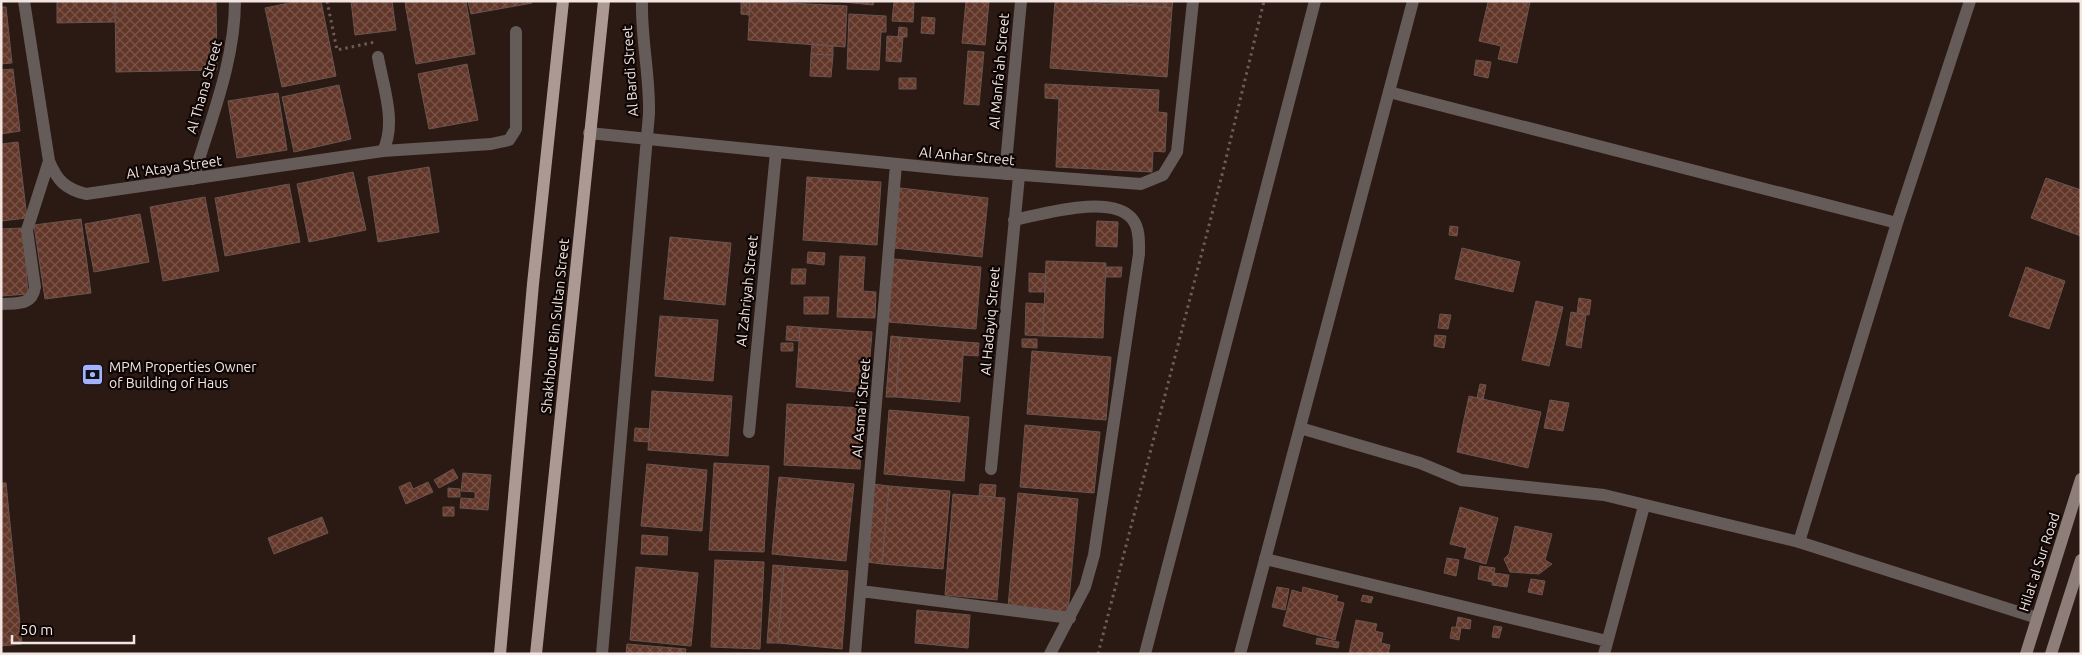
<svg xmlns="http://www.w3.org/2000/svg" width="2082" height="655" font-family="Ubuntu,sans-serif">
	<style>
		.building { fill: url(#building-cross-hatch); stroke: #69544e }
		.lines { fill: none; stroke-linecap: round; stroke-linejoin: round }
		.path { stroke: #6c5c57; stroke-width: 3; stroke-dasharray: 2.5 4; stroke-linecap: butt }
		.minor { stroke: #655b58; stroke-width: 12 }
		.tertiary { stroke: #655b58; stroke-width: 12 }
		.secondary { stroke: #8d7e79; stroke-width: 12 }
		.primary { stroke: #ad9993; stroke-width: 12 }
		.labels { text-anchor: middle; dominant-baseline: central; stroke-width: 4.5; stroke-linejoin: round; paint-order: stroke }
		.street-label { font-size: 14px; fill: #f3e6e2; stroke: #0e0605 }
		.poi-label { font-size: 14px; fill: #f3e6e2; stroke: #0e0605; text-anchor: start }
	</style>
	<defs>
		<pattern id="building-cross-hatch" width="8" height="8" patternUnits="userSpaceOnUse" patternTransform="scale(1.25)"><rect width="8" height="8" fill="#62372a"/><path d="M0 0l8 8M0 8l8-8" fill="none" stroke="#795449"/></pattern>
	</defs>
	<rect width="100%" height="100%" fill="#2b1914"/>
	<path class="building" d="M57,1H115V22L57,23Z
		M115,1H216L217,70L116,72Z
		M299,1H321L336,76L282,87L265,8Z
		M351,1H392L396,30L355,35Z
		M416,1H466L475,54L416,64L405,3Z
		M468,1H532V3L471,14Z
		M741,1H750L749,15L741,14Z
		M750,1L847,6L845,47L748,40Z
		M834,1H874L873,5Z
		M894,1H914L913,22L892,21Z
		M966,1H989L985,45L962,43Z
		M1055,1L1172,8L1167,77L1050,68Z
		M1085,1H1173L1172,8Z
		M1495,1L1530,2L1517,63L1498,59L1501,46L1479,41L1488,2L1495,3Z
		M1,7H6L12,63L1,64Z
		M849,14L886,16V32H881L879,70L847,69Z
		M922,17L935,18L934,34L921,33Z
		M899,27L907,28V37H898Z
		M887,36L903,37L901,62L886,61Z
		M812,44L833,46V55L811,54Z
		M968,51L984,52L979,105L964,104Z
		M811,54L833,55L831,77L810,76Z
		M1476,60L1491,62L1488,78L1474,75Z
		M467,64L478,120L429,129L418,74Z
		M13,69L20,131L1,134V70Z
		M899,78H916V89H899Z
		M1045,84L1159,90L1158,112L1167,113L1165,152L1153,151L1152,172L1056,167L1059,99L1045,98Z
		M339,85L351,139L294,152L282,97Z
		M278,93L287,150L237,158L228,101Z
		M18,142L27,218L1,221V144Z
		M429,167L439,232L378,242L368,177Z
		M353,172L366,230L309,242L297,184Z
		M807,177L881,182L877,245L803,240Z
		M2046,178L2081,190V236L2031,218Z
		M289,184L300,242L225,256L215,198Z
		M900,188L988,198L982,257L894,248Z
		M205,197L219,271L163,281L150,207Z
		M140,214L149,262L94,272L85,224Z
		M81,219L91,293L45,299L34,225Z
		M1097,221L1118,222L1117,247L1096,246Z
		M1450,226L1458,227L1457,236L1449,235Z
		M23,228L28,294L1,296V229Z
		M670,237L731,243L725,305L664,299Z
		M1462,248L1520,262L1513,292L1455,279Z
		M808,252L825,253L824,265L807,263Z
		M840,256L865,257L863,291L876,292L875,318L837,317Z
		M894,259L981,267L976,329L888,322Z
		M1046,261L1106,263L1103,338L1043,336Z
		M1106,267H1122L1121,277H1106Z
		M2026,267L2065,281L2049,329L2009,316Z
		M792,269H806L805,284H791Z
		M1029,273L1046,274L1045,292H1029Z
		M804,297H829L828,314H804Z
		M1579,298L1591,300L1589,315L1577,313Z
		M1536,301L1563,307L1549,366L1522,360Z
		M1026,303L1044,304L1043,336L1025,335Z
		M1571,312L1586,315L1581,348L1566,345Z
		M1440,314L1451,315L1448,329L1438,328Z
		M660,316L718,320L713,381L655,376Z
		M787,326L800,327L799,341L786,340Z
		M800,327L872,332L867,393L796,387Z
		M1435,335L1446,336L1444,348L1434,346Z
		M891,336L900,337L896,397H886Z
		M900,337L964,342L960,402L896,397Z
		M1022,339H1037V348L1022,347Z
		M964,342L979,343L978,356L963,355Z
		M781,343H793V351H781Z
		M1032,351L1111,357L1106,420L1027,414Z
		M1480,384L1486,385L1483,400L1477,398Z
		M652,391L732,396L728,456L648,450Z
		M1469,396L1541,412L1528,468L1457,452Z
		M1550,400L1569,403L1563,431L1544,428Z
		M787,404L863,408L860,469L784,465Z
		M889,410L969,417L964,481L884,474Z
		M1025,425L1100,432L1094,493L1020,487Z
		M635,428L650,429L649,442L634,441Z
		M714,463L769,466L764,552L709,550Z
		M647,464L707,470L702,531L641,526Z
		M453,469L458,478L439,488L434,480Z
		M463,473L491,475L488,510L460,508L461,498L475,499V492L461,491Z
		M779,477L854,484L846,561L772,554Z
		M410,482L413,489L428,482L433,492L406,504L399,487Z
		M1,483H6L22,644L1,646Z
		M873,484L889,486L882,564L867,562Z
		M980,484L996,485L995,497L979,496Z
		M889,486L950,491L943,569L882,564Z
		M448,488L460,489V497H448Z
		M1018,493L1078,499L1068,612L1008,607Z
		M953,494L1005,498L997,600L945,595Z
		M443,507H454V516H443Z
		M1460,507L1498,518L1486,564L1464,558L1467,548L1450,544Z
		M322,517L328,533L274,554L268,538Z
		M1515,526L1552,534L1545,560L1552,564L1539,574L1510,572L1504,559L1509,554Z
		M642,535L668,537L667,555L641,554Z
		M1447,558L1459,560L1456,576L1444,573Z
		M715,560L764,562L760,649L711,647Z
		M773,565L784,566L778,643H767Z
		M784,566L848,571L842,649L778,643Z
		M1480,566L1495,568L1492,582L1478,579Z
		M636,567L698,573L691,646L630,640Z
		M1494,573L1509,575L1507,587L1492,585Z
		M1531,579L1545,581L1542,595L1528,592Z
		M1277,587L1289,589L1285,610L1272,607Z
		M1303,587L1338,596L1336,601L1344,603L1335,640L1283,626L1292,590L1302,593Z
		M1363,595L1373,597L1371,603L1361,601Z
		M917,610L970,615L968,648L915,643Z
		M1458,617L1471,620L1470,629L1456,627Z
		M1356,620L1377,624L1375,631L1383,633L1381,643L1390,645L1388,654H1349Z
		M1494,626L1502,627L1499,638L1492,637Z
		M1452,627L1461,628L1459,640L1450,638Z
		M1317,638L1339,642L1338,648L1316,644Z
		M627,644L686,649L685,654H626Z"/>
	<g class="lines">
		<path class="path" d="M327,1L337,50L375,42
			M1098,654L1222,175L1264,1"/>
		<path class="minor" d="M24,1L49,161C57,180 65,189 86,194L383,151C397,123 383,86 378,57
			M1389,92L1897,223
			M589,133L957,170L1141,184L1163,175L1177,152L1193,1
			M383,151L491,144L509,140L516,129V32
			M1005,174L1021,1
			M193,179C210,121 235,62 235,1
			M1014,220C1044,214 1113,193 1133,220C1140,229 1139,244 1139,254L1094,555L1085,587L1050,654
			M1,304C17,303 32,306 35,287L27,230L49,161
			M749,432L776,152
			M991,469L1019,176
			M1799,542L1897,223L1970,1
			M1265,559L1607,641
			M861,591L1070,618
			M602,654L649,114C650,76 641,39 642,1
			M855,654L896,164
			M1145,654L1315,1
			M1604,654L1644,506"/>
		<path class="tertiary" d="M1300,428L1420,463L1461,480L1604,495L1799,542L2037,618
			M1240,654L1413,1"/>
		<path class="secondary" d="M2026,654L2081,479
			M2051,654L2081,560"/>
		<path class="primary" d="M500,654L533,284L563,1
			M536,654L604,1"/>
	</g>
	<defs>
		<symbol id="bank-square" viewBox="-11 -11 22 22"><rect x="-9" y="-9" width="18" height="18" rx="4" fill="#a2b2fd" stroke="#0e0605"/><path d="M-6-4H6V4H-6ZM0-2.3a2.3 2.3 0 1 0 0 4.6a2.3 2.3 0 1 0 0-4.6Z" fill="#111"/></symbol>
	</defs>
	<g fill-rule="evenodd">
		<use href="#bank-square" x="80" y="362" width="25" height="25"/>
	</g>
	<g class="labels">
		<g class="street-label">
			<text transform="translate(630 71) rotate(-94)">Al Bardi Street</text>
			<text transform="translate(999 71) rotate(-85)">Al Manfa'ah Street</text>
			<text transform="translate(204 87) rotate(-74)">Al Thana Street</text>
			<text transform="translate(967 156) rotate(5)">Al Anhar Street</text>
			<text transform="translate(174 167) rotate(-8)">Al 'Ataya Street</text>
			<text transform="translate(747 291) rotate(-84)">Al Zahriyah Street</text>
			<text transform="translate(990 321) rotate(-85)">Al Hadayiq Street</text>
			<text transform="translate(555 326) rotate(-84)">Shakhbout Bin Sultan Street</text>
			<text transform="translate(861 408) rotate(-85)">Al Asma'i Street</text>
			<text transform="translate(2039 562) rotate(-72)">Hilat al Sur Road</text>
		</g>
		<g class="poi-label">
			<text x="109" y="367">MPM Properties Owner<tspan x="109" dy="16">of Building of Haus</tspan></text>
		</g>
	</g>
	<rect width="2082" height="655" fill="none" stroke="#f3e6e2" stroke-width="5"/>
	<path d="M12 635v8h122v-8" fill="none" stroke="#f3e6e2" stroke-width="2.5"/>
	<text x="20" y="635" font-size="15" fill="#f3e6e2" stroke="#0e0605" stroke-width="4" paint-order="stroke">50 m</text>
</svg>
